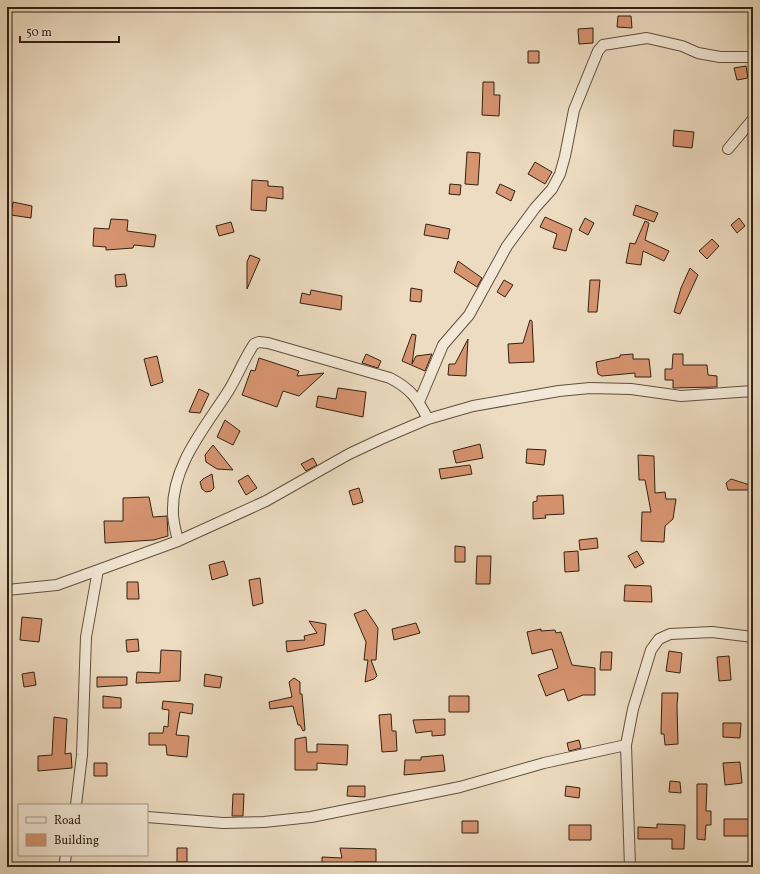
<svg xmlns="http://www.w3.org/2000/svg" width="760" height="874" font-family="Vollkorn,serif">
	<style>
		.building { fill: #d79471; stroke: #312112 }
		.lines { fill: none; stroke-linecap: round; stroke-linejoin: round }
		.street-casing { stroke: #60503e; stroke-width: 12 }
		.street { stroke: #f3e8d7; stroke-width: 10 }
	</style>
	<rect width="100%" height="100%" fill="#eddcc1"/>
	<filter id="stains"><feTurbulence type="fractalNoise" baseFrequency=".005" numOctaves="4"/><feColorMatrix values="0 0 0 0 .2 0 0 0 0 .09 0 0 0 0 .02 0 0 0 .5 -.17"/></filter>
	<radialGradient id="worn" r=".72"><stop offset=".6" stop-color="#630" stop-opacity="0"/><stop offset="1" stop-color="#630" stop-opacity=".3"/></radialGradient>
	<path class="building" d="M618,16H631L632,28L617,27Z
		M593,28V43L579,44L578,29Z
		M528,51H539V63H528Z
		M746,66L748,78L737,80L734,68Z
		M483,82H494V95H500L499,116L482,115Z
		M674,130L694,132L692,148L673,146Z
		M467,152L480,153L478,185L465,184Z
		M535,162L552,172L545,184L528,174Z
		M252,180L268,181V186L283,187V199L267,197L266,211L251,210Z
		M450,184L461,185L460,195L449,194Z
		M500,184L515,191L511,201L496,193Z
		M13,202L32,206L31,218L11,215Z
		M636,205L658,213L654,222L633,215Z
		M545,217L572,229L566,251L553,248L557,234L540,227Z
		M585,218L594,223L588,235L579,230Z
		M739,218L745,226L737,233L731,225Z
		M111,219L128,220L127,231L156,235L154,247L134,245L133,248L106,250V247L93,246L94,228L109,229Z
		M645,221L649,223L645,240L669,251L664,261L643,251L641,265L626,263L630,243L635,244Z
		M231,222L234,232L219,236L216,226Z
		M426,224L450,229L448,239L424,235Z
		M712,239L719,246L707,259L699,251Z
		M250,255L260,259L247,289V262Z
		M458,261L482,278L477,287L454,272Z
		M690,268L698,275L680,314L674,312L681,288Z
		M125,274L127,286L116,287L115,275Z
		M504,280L513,285L505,297L497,292Z
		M590,280H600L597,312H588Z
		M411,288L422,290L421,302L410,301Z
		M311,290L342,296L341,310L300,303L302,293L310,295Z
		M530,320L532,321L534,362L509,363L508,344L523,343Z
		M412,334L416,335L412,364L416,356L432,354L425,371L402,361Z
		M468,339L466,376L448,375L449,364H455Z
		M366,354L381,361L378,368L362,363Z
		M633,354V359H649L651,377H635V373L602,376L598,374L596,362L620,357V355Z
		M673,354H683V365H707L708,375L717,376V387L673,388V380H665V369H672Z
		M157,356L163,382L151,386L144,359Z
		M259,358L299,371L297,376L324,373L299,396L283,391L277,407L242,395L251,370L255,371Z
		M338,388L366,392L363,417L316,407L318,396L336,399Z
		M199,389L209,394L200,413L189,412Z
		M225,420L240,431L233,445L217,437Z
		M480,444L483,458L456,463L453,451Z
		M213,445L233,470L217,469L206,462L205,455Z
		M527,449L546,450L544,465L526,463Z
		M638,455L654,456L655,493L665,492L666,499H676L673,519L665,526L664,542L641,541L642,512H651L645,480H639Z
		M313,458L317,465L306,471L301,464Z
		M470,465L472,474L441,479L439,469Z
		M212,474L214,488L211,491L206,492L202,489L200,482L203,479Z
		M248,475L257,488L246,495L238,481Z
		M731,479L753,486V490H728L726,483Z
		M359,488L363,502L353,505L349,491Z
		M563,495L564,514L545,515L546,518L533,519V502L537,501V496Z
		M149,497L153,517L167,516L168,536L154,540L105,543L104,521H123V498Z
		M597,538L598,548L580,550L579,540Z
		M455,546L465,547V562H455Z
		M578,551L579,571L565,572L564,552Z
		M637,551L644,563L635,568L628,556Z
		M477,556H491L490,584H476Z
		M224,561L228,575L212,580L209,565Z
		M260,578L263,603L253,606L249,580Z
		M127,582H138L139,599H127Z
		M625,585L651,586L652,602L624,601Z
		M364,610H366L378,628L376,660H371L377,676L374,679L365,682L368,660H364L366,642L354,614Z
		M22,617L42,619L39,642L20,640Z
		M309,621L326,624L324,645L287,652L286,641L305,640L304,636L317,633Z
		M416,623L420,633L394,640L392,629Z
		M541,629V631L555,630L556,633L561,632L572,665L595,668V695H583L568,701L564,689L546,696L538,675L558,668L552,649L532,654L527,632Z
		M138,639L139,651L127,652L126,640Z
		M161,650L181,651L180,681L136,683L137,672L160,673Z
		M669,651L682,653L680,673L666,671Z
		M601,652H612L611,670H600Z
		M729,656L731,680L719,681L717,657Z
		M34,672L36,685L24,687L22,674Z
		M205,674L222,677L220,688L204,686Z
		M97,677H127V685L97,687Z
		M294,678L300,682V694H302L305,730L303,731L300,725H298L293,706L270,709L269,702L292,697L289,682Z
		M662,693H678L677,706L678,744L665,745L664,734H661Z
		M103,696L121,698V708H103Z
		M449,696H469V712H449Z
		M163,701L193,704L192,714L180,712L176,735L189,736L187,757L167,755L166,745H149V733H163L164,726L168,727L169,710L162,709Z
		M391,714L392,731H396L397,751L382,752L379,715Z
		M54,717L67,719L65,754L71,753L72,768L38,771V756L52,755Z
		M445,719V735L432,736V731L416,733L413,720Z
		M723,723H741L740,738L723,737Z
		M306,737L307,752H317V744L348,745L347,765L317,763V770H295V739Z
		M579,740L581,748L569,751L567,743Z
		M443,755L445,771L404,775L405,760H421V757Z
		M740,762L742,783L725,785L723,763Z
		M94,763H107V776H94Z
		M670,781L680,782L681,793L669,792Z
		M697,784H707L706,811H711V825H706L705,840L697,839Z
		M348,786H365V797L347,796Z
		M566,786L580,788L579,798L565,796Z
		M233,794H244L243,816H232Z
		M724,819H753V836H724Z
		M462,821H478V833H462Z
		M657,824L685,825L684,849H672V839H638V827L657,828Z
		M569,825H591V840H569Z
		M177,848H187V862H177Z
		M340,848L376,849V862H355L356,867H322V857L342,858Z"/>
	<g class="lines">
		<defs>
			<path id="street" d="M728,149L753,119
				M419,402L443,345L469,315L507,246L535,208L552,189L560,174L565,156L574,110L598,51L603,45L647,38L682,46L698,53L720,57H753
				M178,541C176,532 173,522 173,513C171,466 205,428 229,390C238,375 244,359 254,344L259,342L268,343L390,378C411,389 417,398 428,419
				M7,590L57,585L178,541L266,501L349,454L381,439L428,419L473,406L559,391L590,388L631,389L681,396L753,391
				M76,805L82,755L86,637L98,570
				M147,817L223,823L264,822L311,817L460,787L544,763L626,745
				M64,867L66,855
				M630,867L626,745L633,709L651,650L659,639L670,634L712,632L753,637"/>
		</defs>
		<use href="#street" class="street-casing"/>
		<use href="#street" class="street"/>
	</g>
	<rect width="760" height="874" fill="none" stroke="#eddcc1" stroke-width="24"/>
	<rect x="8" y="8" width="744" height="858" fill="none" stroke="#312112" stroke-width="2"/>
	<rect x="12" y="12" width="736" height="850" fill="none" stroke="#312112"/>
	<rect x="18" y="804" width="130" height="52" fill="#f3e8d7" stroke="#a59888"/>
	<rect x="26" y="817" width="20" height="6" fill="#f3e8d7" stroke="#a59888"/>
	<text x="54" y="824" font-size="12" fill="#312112">Road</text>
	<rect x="26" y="834" width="20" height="12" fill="#d79471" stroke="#a59888"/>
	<text x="54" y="844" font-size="12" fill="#312112">Building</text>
	<path d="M20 36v6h99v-6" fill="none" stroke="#312112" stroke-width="2"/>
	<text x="26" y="36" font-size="12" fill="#312112" stroke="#f3e8d7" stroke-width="3" paint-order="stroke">50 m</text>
	<rect width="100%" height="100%" filter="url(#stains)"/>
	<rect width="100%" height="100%" fill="url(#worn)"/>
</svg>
